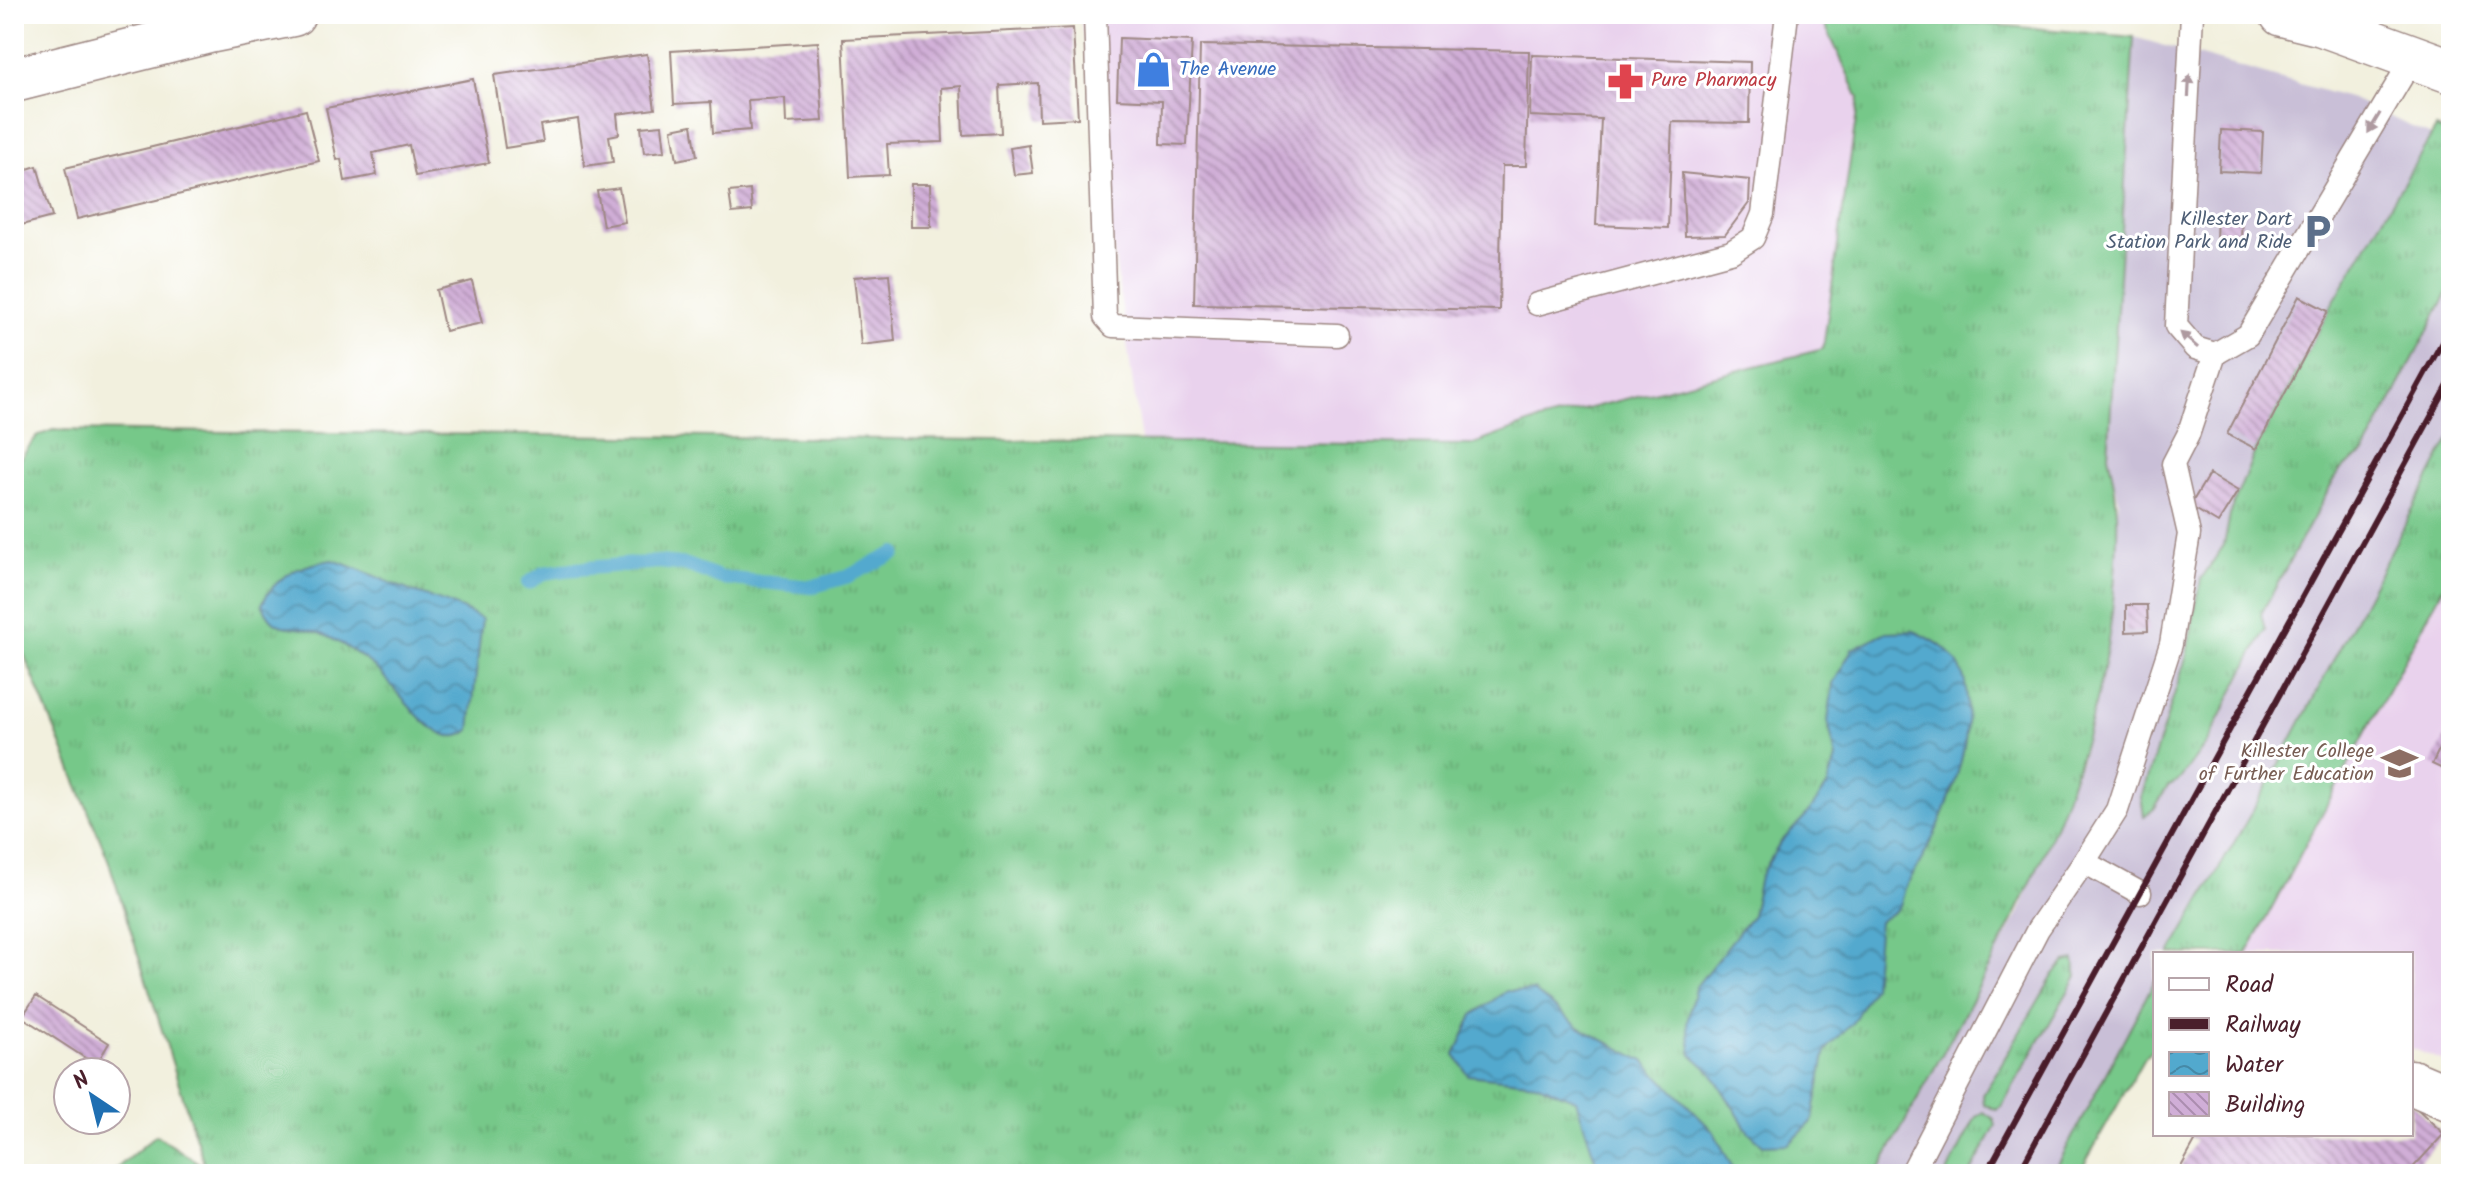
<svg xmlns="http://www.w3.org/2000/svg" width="2465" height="1188" font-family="Kalam,sans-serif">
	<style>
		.built { fill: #e9d2ed }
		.railway { fill: #c9bfd7 }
		.grass { fill: url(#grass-tufts); stroke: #60745a; stroke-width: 2 }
		.water { fill: url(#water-waves); stroke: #4e647c; stroke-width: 2 }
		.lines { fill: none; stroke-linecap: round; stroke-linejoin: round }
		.stream { stroke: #52a9ce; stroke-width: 14 }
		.building { fill: url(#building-back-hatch) }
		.service-casing { stroke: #9e8884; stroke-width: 25 }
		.minor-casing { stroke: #9e8884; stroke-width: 47 }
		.secondary-casing { stroke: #9e8884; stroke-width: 47 }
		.service { stroke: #fff; stroke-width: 22 }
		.minor { stroke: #fff; stroke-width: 44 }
		.secondary { stroke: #fff; stroke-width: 44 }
		.rail { stroke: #4a1f2b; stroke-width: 6 }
		.oneway { fill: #ae9aa0 }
		.labels { text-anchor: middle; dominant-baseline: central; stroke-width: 6; stroke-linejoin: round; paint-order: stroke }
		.shop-label { font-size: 20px; fill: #366cbe; stroke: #fff; text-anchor: start }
		.health-label { font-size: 20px; fill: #be3a42; stroke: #fff; text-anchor: start }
		.service-label { font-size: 20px; fill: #4e5e75; stroke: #fff; text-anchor: end }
		.education-label { font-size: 20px; fill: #785e54; stroke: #fff; text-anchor: end }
	</style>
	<defs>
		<pattern id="grass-tufts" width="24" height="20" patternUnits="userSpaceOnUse" patternTransform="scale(2)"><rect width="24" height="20" fill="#76c889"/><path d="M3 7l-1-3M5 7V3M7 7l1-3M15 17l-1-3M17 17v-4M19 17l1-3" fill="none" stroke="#68ab76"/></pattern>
		<pattern id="water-waves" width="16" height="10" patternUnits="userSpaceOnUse" patternTransform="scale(2)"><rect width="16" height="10" fill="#52a9ce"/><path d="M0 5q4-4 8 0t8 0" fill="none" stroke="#4689a7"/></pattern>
		<pattern id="building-back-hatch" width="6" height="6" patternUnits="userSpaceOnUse" patternTransform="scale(2)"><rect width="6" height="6" fill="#d0aed7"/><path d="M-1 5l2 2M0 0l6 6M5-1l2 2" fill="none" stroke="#ab8daf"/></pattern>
	</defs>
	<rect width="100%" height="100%" fill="#fff"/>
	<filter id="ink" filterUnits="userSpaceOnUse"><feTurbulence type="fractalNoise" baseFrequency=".0125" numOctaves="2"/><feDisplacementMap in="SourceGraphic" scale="16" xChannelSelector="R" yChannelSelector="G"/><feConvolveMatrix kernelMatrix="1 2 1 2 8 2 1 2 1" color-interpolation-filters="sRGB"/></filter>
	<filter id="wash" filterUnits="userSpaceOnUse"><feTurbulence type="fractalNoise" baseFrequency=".006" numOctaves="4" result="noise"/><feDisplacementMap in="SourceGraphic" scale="32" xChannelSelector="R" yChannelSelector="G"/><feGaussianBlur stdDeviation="1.8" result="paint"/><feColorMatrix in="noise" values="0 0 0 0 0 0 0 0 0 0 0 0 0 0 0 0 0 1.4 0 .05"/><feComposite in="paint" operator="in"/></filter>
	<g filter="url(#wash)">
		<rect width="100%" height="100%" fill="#f2f0de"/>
		<path class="built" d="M1080,14H1828L1859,98L1823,349L1471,445L1141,441Z
			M2451,573V1064L2411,1048V954H2247Z"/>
		<path class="railway" d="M2134,37L2352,99L2431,136L2436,128L2451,135V573L2247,954H2155V1047L2144,1058L2079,1174H1877L2020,911L2080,762L2098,694L2119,500L2108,456Z"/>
		<path class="grass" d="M1827,14H1872L2134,37L2108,455C2120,503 2118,528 2115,576C2103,796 1977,984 1877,1174H110L156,1135L205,1167L108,859L14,630V467L37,436L53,430L1471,445L1531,423L1823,349L1859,98L1821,16Z
			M2436,128L2451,135V286L2364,453L2339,471L2261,614L2265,630L2208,741L2180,779L2168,786L2154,809L2144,816L2141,797L2186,658L2201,579L2224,545L2231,510L2256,449L2328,311Z
			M2451,437V573L2247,954H2170L2273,775Z
			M2074,960L2077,976L2001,1107L1996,1110L1984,1104L1983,1095L2054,974L2065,962Z
			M2155,980V1047L2144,1058L2079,1174H2053Z
			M1983,1112L1994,1119L1996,1125L1970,1174H1946L1976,1117Z"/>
		<path class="water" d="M332,560C361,568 385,582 413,592C438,600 459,606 482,619L470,730C436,759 394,681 371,664C355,652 331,636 312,631C285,623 277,635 262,604C276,574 301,565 332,560Z
			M1914,631C1934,640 1956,652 1963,675C1981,739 1941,831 1907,884C1903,891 1903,901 1899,907C1894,913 1885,917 1879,922L1873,987L1853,1022L1826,1050L1812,1122L1789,1144L1763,1145L1748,1131L1711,1072L1692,1055L1687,1023L1695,988L1752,915L1760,877L1780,843L1809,812L1828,785L1836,758L1828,721L1833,684L1852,649L1886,632Z
			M1506,991H1534L1580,1028L1644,1061L1714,1132L1736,1174H1600L1576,1100L1536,1083L1468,1075L1455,1055L1473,1015Z"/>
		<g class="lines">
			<path class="stream" d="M528,583L544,573L564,570L659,562L687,565L722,578L811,587L849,576L895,553"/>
		</g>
		<g id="blocks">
			<path class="building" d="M1073,28L1078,118L1039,120L1038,83L999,85L1001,133L963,135L961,86L941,88L943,142L887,144L889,175L850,177L843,39Z
				M1119,38L1192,41L1187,145L1161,144L1162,101L1117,99Z
				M818,42L823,121L786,123L785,98L748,100L750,130L713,133L711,102L674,104L671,51Z
				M1200,45L1529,51L1526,166H1502L1499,310L1194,304Z
				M647,54L655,109L617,114L619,134L609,136L613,162L585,166L578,119L540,125L543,142L505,148L494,75Z
				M1532,55L1750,62L1749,123L1672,122L1668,228L1596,225L1601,119L1530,116Z
				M473,79L489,163L415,176L409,145L373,153L377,175L345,181L341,159L337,160L326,108Z
				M306,110L319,161L77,219L65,168Z
				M662,125L665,151L644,153L641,127Z
				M692,125L697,156L677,160L672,129Z
				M2221,130L2263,132L2261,173L2219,171Z
				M1029,145L1033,173L1014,175L1010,148Z
				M37,166L52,217L14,227V173Z
				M1682,173L1750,180L1749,203L1725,235L1685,236Z
				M911,184H930L931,227H911Z
				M619,188L625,222L603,226L597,191Z
				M750,190L752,211L732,213L729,192Z
				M2217,212L2242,213L2241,241H2216Z
				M889,274L895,341L861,345L854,277Z
				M472,281L482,323L445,331L436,290Z
				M2299,296L2328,311L2256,449L2227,434Z
				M2209,474L2238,491L2218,523L2190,506Z
				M2126,605H2147L2148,631L2126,632Z
				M2451,725V773L2432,764Z
				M36,996L109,1043L96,1065L22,1017Z
				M2411,1103L2444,1134L2407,1174H2177L2196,1140L2185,1134H2411Z"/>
		</g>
	</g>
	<g filter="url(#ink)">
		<use href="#blocks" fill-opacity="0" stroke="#9e8884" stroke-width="2"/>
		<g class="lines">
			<defs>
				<path id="service" d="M1095,14L1105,317L1113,326L1337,335
					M2192,14L2176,326L2195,348L2215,354L2248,335L2414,56
					M1537,304L1731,252L1753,238L1763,214L1787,14
					M2140,893L2084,862L2117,810L2171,644L2189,534L2173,464L2188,435L2215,354
					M1911,1174L2038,929L2084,862"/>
				<path id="minor" d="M2411,1082L2451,1099"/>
				<path id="secondary" d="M2282,14L2322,24L2451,71
					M14,80L209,31L293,14"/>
			</defs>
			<use href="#service" class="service-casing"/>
			<use href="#minor" class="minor-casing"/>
			<use href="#secondary" class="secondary-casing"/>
			<use href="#service" class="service"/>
			<use href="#minor" class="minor"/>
			<use href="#secondary" class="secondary"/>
			<path class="rail" d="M1986,1174L2451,326
				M2018,1174L2451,380"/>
		</g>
		<defs><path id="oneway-solid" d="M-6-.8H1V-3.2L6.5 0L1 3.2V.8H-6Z" transform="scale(2)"/></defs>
		<g class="oneway">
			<use href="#oneway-solid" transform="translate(2189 86) rotate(-87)"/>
			<use href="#oneway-solid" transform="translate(2374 123) rotate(121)"/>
			<use href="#oneway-solid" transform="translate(2189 340) rotate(-139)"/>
		</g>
	</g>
	<defs>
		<symbol id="shop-bare" viewBox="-9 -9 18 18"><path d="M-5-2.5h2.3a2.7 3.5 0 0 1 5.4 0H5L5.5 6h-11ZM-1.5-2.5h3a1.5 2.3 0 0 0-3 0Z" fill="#3f7fe0" stroke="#fff" stroke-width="2.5" paint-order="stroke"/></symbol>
		<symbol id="pharmacy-bare" viewBox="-9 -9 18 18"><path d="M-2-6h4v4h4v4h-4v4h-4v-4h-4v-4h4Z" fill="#e0444e" stroke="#fff" stroke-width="2.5" paint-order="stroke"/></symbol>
		<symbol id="parking-bare" viewBox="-9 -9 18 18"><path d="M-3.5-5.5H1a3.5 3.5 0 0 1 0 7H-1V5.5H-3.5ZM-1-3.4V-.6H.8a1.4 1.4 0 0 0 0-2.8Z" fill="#5c6f8a" stroke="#fff" stroke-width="2.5" paint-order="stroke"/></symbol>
		<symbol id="university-bare" viewBox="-9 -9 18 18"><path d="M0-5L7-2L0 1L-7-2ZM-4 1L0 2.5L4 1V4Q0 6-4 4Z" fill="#8d6e63" stroke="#fff" stroke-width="2.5" paint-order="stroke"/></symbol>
	</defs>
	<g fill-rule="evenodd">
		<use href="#shop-bare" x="1128" y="44" width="51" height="51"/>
		<use href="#pharmacy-bare" x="1600" y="56" width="51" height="51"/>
		<use href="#parking-bare" x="2292" y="206" width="51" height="51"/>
		<use href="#university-bare" x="2374" y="738" width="51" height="51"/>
	</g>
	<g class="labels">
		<g class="shop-label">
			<text x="1179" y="70">The Avenue</text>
		</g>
		<g class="health-label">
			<text x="1651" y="81">Pure Pharmacy</text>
		</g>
		<g class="service-label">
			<text x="2292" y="220">Killester Dart<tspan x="2292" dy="23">Station Park and Ride</tspan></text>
		</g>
		<g class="education-label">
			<text x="2374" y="752">Killester College<tspan x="2374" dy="23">of Further Education</tspan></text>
		</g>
	</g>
	<rect width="2465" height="1188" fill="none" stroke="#fff" stroke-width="48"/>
	<rect x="2153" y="952" width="260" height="184" fill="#ffffff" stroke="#b7a5aa" stroke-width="2"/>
	<rect x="2169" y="978" width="40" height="12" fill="#ffffff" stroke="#b7a5aa" stroke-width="2"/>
	<text x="2225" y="992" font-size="24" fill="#4a1f2b">Road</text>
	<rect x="2169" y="1018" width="40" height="12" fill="#4a1f2b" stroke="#b7a5aa" stroke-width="2"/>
	<text x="2225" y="1032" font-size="24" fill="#4a1f2b">Railway</text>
	<rect x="2169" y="1052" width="40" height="24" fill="url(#water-waves)" stroke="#b7a5aa" stroke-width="2"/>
	<text x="2225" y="1072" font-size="24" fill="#4a1f2b">Water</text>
	<rect x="2169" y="1092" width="40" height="24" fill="url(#building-back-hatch)" stroke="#b7a5aa" stroke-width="2"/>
	<text x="2225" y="1112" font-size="24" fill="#4a1f2b">Building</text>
	<g transform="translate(92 1096) rotate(325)"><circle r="38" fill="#ffffff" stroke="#b7a5aa" stroke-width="2"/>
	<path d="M0-6L14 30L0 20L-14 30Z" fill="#1f6fb2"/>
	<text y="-12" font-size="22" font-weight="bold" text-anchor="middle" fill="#4a1f2b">N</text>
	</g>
</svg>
